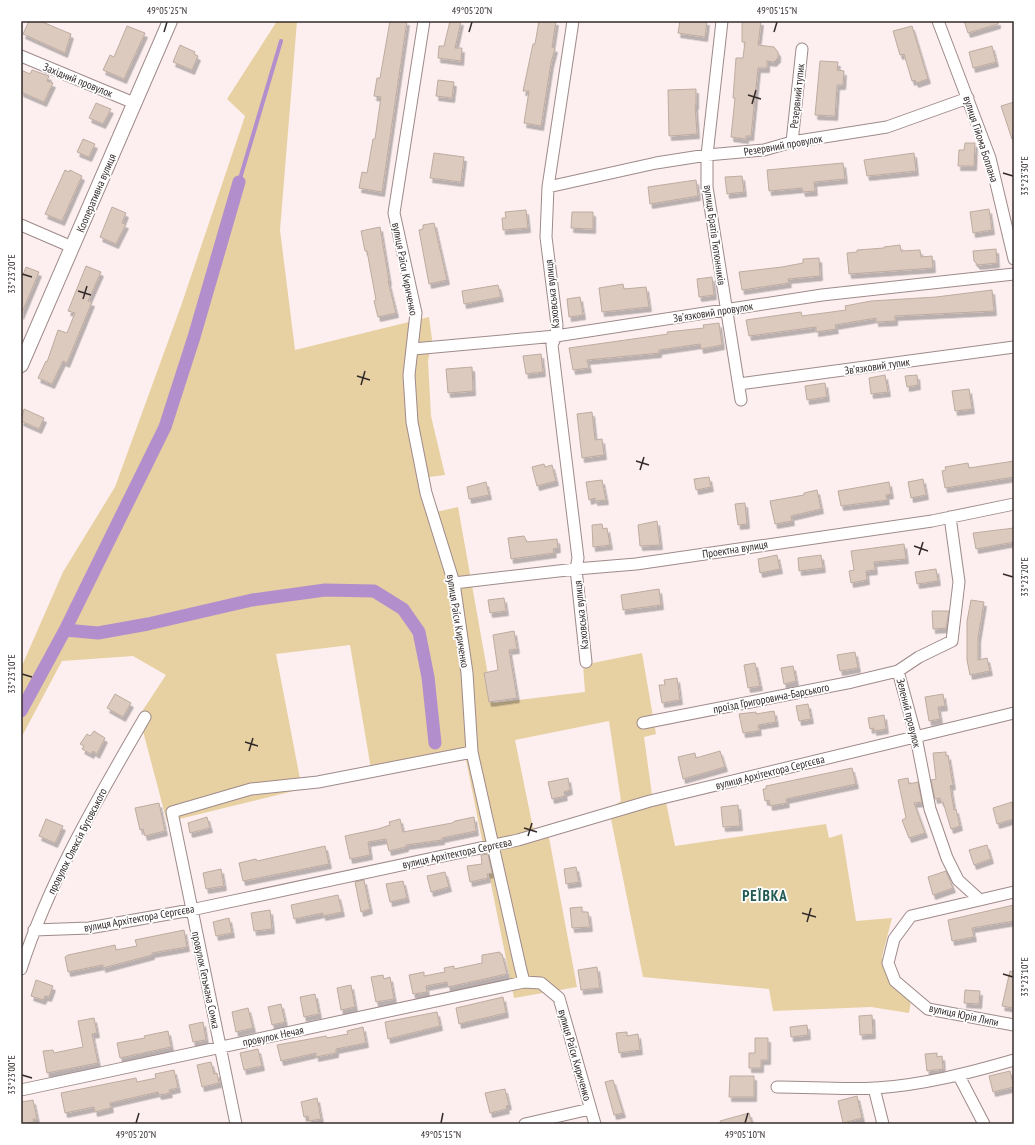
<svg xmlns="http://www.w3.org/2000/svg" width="1035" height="1145" font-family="'PT Sans Narrow',sans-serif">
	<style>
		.green { fill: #e7d0a2 }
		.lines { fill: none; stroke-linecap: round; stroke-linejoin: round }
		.stream { stroke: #b28fcc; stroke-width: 4 }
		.canal { stroke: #b28fcc; stroke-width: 13 }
		.building { fill: #ddcabf; stroke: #beaba0; filter: url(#shadow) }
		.minor-casing { stroke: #9f8a8a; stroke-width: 13 }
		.tertiary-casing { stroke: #9f8a8a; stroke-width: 16 }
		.minor { stroke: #fff; stroke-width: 11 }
		.tertiary { stroke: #fff; stroke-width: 14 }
		.ticks { fill: none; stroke: #332a2a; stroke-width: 1.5 }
		.labels { text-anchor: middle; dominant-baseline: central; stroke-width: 3.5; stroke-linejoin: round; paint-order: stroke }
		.street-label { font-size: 11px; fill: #332a2a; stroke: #fff }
		.district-label { font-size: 15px; font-weight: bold; letter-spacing: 1px; fill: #225a52; stroke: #fff }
		.neatline { fill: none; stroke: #332a2a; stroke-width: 1.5 }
		.ticks-label { font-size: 10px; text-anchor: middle; fill: #332a2a }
	</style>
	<defs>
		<filter id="shadow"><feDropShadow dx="2.5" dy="4.5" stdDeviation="0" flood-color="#0004"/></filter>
	</defs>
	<rect width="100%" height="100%" fill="#fdefef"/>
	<path class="green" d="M277,21H297L280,230L295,350L429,317L432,339L428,361L431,416L445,475L429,477L436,512L458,507L493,703L585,692L583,665L642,653L656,734L644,737L652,795L664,792L675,846L826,824L829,838L842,834L856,921L892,918L882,957L888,979L911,1001L909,1013L871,1007L773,1011L769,989L643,977L609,809L621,801L609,721L515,740L533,828L547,827L577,987L514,998L466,760L372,775L350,645L276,654L302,789L167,822L139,716L166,675L133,656L62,661L21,738V668L63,572L115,487L181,306L245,116L227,99Z"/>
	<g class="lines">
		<path class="stream" d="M239,182L281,41"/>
		<path class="canal" d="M65,630L98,633L148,624L252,600L325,590L374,591L403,609L419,632L428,677L435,743
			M21,711L65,630L165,427L194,337L239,182"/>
	</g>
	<path class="building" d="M29,21H40L71,34L65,53L23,34Z
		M390,21H407L382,192L359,188L362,172L367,173L373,139H375L381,97L374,96L377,78H380Z
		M450,21H461L455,48H462L461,61L438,58L439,46H444Z
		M539,21H556L552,47L555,48L551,63L541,126L524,123L529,91H523L533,44H535Z
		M680,21H707L705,37L678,33Z
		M742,21H761L758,45L774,47L778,52V58L774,62L767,61V68H758L751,136H746V139L731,137L735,98H733L736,58H743L745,42H742Z
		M964,21H998V24L968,33Z
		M127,26L145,33L124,79L103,70L110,55L114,57Z
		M912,26L928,79L916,83L915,80L912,81L904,54L900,55L893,31Z
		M180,45L195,52L194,54L198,56L192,70L173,62Z
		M992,46L996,62L973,68L969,52Z
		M820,61L838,62L837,70L844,71L843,85H837L835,116L815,115Z
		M21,70L30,74L32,70L49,76L47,81L53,83L44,102L21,92Z
		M438,80L454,82L452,98L436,96Z
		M696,89V105H695L697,134L669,136L668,90Z
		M1014,102V139H1012L1001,106Z
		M96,103L111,109L103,124L89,118Z
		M83,139L95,144L89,157L77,152Z
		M965,143H975L974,166H958L959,150H964Z
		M434,153L464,157L461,182L430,178Z
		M914,153L916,171L867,176L864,160Z
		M843,163L845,179L814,182L815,191L803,192L802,188L769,191L767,170Z
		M65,170L69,172L70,170L82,176L62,221L45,214Z
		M742,176L744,192L727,194L725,177Z
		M696,180L698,196L650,204L648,187Z
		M112,207L126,213L122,223L126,224L116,244L100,237Z
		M989,209L992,230L973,233L970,212Z
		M526,210L528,228L503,230L502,218H506L505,212Z
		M572,212H593V229L571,228Z
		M434,223L447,280L429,284L419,230L423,229V225Z
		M380,227L389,281H388L396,313L378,317L374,301L376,300L367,251H365L361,231Z
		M900,245L901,251L920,250L921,257L932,256L933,268L849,274L847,253L857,252V250L884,248V247Z
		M996,249L997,263L978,265L974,261L973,251Z
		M819,258L820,276L788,279L789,283L742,290L739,272L782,267L803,263V259Z
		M86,266L101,272L88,301L92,302L67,363L63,361L52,384L38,378L46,361L47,362L58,330L67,333L75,313L68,311Z
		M26,267L39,272L21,315V280Z
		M712,277L714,295L699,297L697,279Z
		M623,284L624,289L646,287L649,307L602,312L599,288Z
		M498,285L501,297L464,304L462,291Z
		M992,290L994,311L895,316V321L876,322V318L835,325L836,329L816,332V327L749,336L746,320L801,312L802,316L846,310L845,306L871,301L936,297Z
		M580,297L583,315L569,317L567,299Z
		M719,323L722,345L701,349L700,344L659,350V353L587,360L589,368L573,370L569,348L668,334L667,332L704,328L703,325Z
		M541,354L543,372L526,374L523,356Z
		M472,367L473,391L448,393L446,369Z
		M885,375L888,392L871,394L869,378Z
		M917,375L918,385L907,387L905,376Z
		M825,383L827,397L807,400L805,386Z
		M969,389L972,409L955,411L952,391Z
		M24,409L44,418L39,429L21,421Z
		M592,412L595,440L602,439L604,455L582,458L577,414Z
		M1014,461V477L945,488L942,471L946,470L945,467L968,463L969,468Z
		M544,464L545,467L552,465L556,481L537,486L532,467Z
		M709,477L711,487L696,490L694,479Z
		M923,479L926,495L911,498L908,482Z
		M602,480L606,500L595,501V498L589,500L586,482Z
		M486,482L489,495L469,499L467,487Z
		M889,482L891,494L886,495L887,500L841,506L838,491Z
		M817,490L821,509L791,516L792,521L775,524L770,501L804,495V493Z
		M745,503L747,524L738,525L735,504Z
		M657,521L660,545L640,546L638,525Z
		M602,524L603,529L607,528L610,545L593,547L592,525Z
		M1014,528V542L976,549L973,533Z
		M524,536L527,542L557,539L558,548L553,549L554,553L511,559L508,538Z
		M904,544L906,559L874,562L875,570L866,571L867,580L851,583L849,571L854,570L851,551Z
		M777,555L780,569L760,573L758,559Z
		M821,555L823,568L799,571L798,558Z
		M936,569L938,581L917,584L915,572Z
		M659,589L661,605L623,610L621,595Z
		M504,598L506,611L490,613L488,600Z
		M971,600L984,602L978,638V660L987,658L990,671L970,675L967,660V621Z
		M932,611H949L946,628L933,629Z
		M514,631L517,649L509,650L517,698L489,702L484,673L498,670L493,635Z
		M855,652L858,668L840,671L837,655Z
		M755,663L760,686L748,688L744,665Z
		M793,666L796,681L784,684L781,668Z
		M677,678L680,700L662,703L659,685H665L664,680Z
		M115,694L131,703L123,717L107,708Z
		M943,694L945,706L938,707L940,719L929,721L925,697Z
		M808,704L811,719L799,721L796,706Z
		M774,711L776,722L758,725L759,731L743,733L739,714L756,712V714Z
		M884,715L886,729L874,731V728L870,729L868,718Z
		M94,731L105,738L97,754L93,751L91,754L82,749L84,746L80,744L87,734L90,736Z
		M720,751L725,767L683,779L678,757L695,753L696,758Z
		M946,752V756L948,755L953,785L950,786L954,810L956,809L960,826L951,829L943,802H941L940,798L935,799L931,780L936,779L933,753Z
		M852,768L856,784L786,799L787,803L770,806L769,800L765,801L763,789H766V786Z
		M568,778L570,790L564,792L565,796L552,799L548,782Z
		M908,778L909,784L918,782L922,802L914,803L925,833L909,838L902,820L906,818L898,780Z
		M1012,802L1014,819L997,824L993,808Z
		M159,803L165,831L145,836L143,829L140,830L135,808Z
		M738,805L740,826L723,827L721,807Z
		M207,817L210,828L190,833L188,823Z
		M474,817L476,831L442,838V840L406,845V847L389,851L386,839L368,842L370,855L350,859L345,836L378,829L390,825L389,822L400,819L403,832L452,823L455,821Z
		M46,819L63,826L55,843L39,836Z
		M987,845L991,859L974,865L969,850Z
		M325,846L329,864L243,881L239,863L256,859L257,861Z
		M488,854L492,873L487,874L488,878L470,882L467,866L482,864L481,855Z
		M576,867L579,882L566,884L564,869Z
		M221,869L224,886L206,889L203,873Z
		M946,871L953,888L933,895L928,877Z
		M445,872L449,887L431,892L427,876Z
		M364,880L370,909L361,912L355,882Z
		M403,881L407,898L390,902L386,884Z
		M338,895L342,912L323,916V913L294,919L291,905Z
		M1014,905V921L972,928L974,937L952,941L948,920Z
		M582,907V912H588L590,927L572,928L570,908Z
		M270,910L272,929L254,931L251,913Z
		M229,918L232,933L216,936L213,922Z
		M184,930L187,947L152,953V955L103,968V965L68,972L65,957L68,955L115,945L116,950L137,946L135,940Z
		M500,952V954H502L507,974L448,987L447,982L426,986L427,992L413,994L409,975L424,972V976L445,972L444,968L454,966V969L482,963V955Z
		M597,967L600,988L581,990L578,970Z
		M1010,971L1014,972V1008L1002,1006Z
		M383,975L384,979L390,977L394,999L376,1002L371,977Z
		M36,980L53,986L49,997L45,996L43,1000L31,996Z
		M351,985L355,1007L341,1010L337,988Z
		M965,990L980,991L979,1004L964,1003Z
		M315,994L319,1014L304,1017L300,997Z
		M503,997L506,1013L459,1024L456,1008Z
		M281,1004L285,1022L272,1025L268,1007Z
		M248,1008L253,1028L236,1032L232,1012Z
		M437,1012L440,1026L388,1039L385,1022Z
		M872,1015L873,1034L860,1035L859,1016Z
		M94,1018L97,1033L92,1034L98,1063L47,1073L43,1051L53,1050L54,1053L83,1047L78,1021Z
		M203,1022L206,1040L193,1042L189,1025Z
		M807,1025L808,1035L791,1037L790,1027Z
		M363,1027L366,1043L336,1049V1053L316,1057V1053L281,1061L277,1045L326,1036L327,1038L348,1034L347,1031Z
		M168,1031L171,1047L120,1058L117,1043L145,1038L144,1036Z
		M627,1032V1036L638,1034L640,1050L619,1053L616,1033Z
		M755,1038H768V1060H761V1068H749V1053H755Z
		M258,1049L262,1066L244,1070L240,1053Z
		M937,1053V1057L942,1056L943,1069L927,1071L925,1054Z
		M211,1062L214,1074L217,1073L219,1083L202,1087L197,1065Z
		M174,1070L178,1088L169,1090L170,1093L159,1095L158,1092L110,1103L111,1108L95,1112L94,1107L65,1113L61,1093L136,1078L137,1082L156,1078L155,1074Z
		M1010,1071L1014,1087L993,1092L989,1076Z
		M730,1076H754V1097H729Z
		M613,1080L623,1113L614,1115L605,1082Z
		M505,1089L509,1105L506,1106L507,1109L490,1113L485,1093Z
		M857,1096L862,1118L843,1123L838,1101Z
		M317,1098L321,1119L309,1121L308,1116L304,1117L301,1102Z
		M33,1100L37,1119H33L34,1122L21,1124V1102Z
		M749,1113L752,1124H721L720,1121Z"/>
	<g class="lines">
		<defs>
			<path id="minor" d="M424,21L394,213L416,313L409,375L412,422L426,493L454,583L467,673L472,752L520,966L524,982L541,983L559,998L595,1124
				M573,21L548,187L546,237L557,325L556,336L552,345L578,558L576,569L586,662
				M722,21L707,155V187L741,400
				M938,21L990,158L1014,259
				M21,56L134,103
				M792,142L802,49
				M548,187L656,163L707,155L764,150L792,142L887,127L968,98
				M21,225L72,247
				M413,349L556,336L822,295L1014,274
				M739,384L1014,347
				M454,583L576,569L636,564L932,521L1014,504
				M898,671L916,737L930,809L947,858L958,880L980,900
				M643,723L852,682L898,671L919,657L952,641L959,582L950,517
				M1014,892L911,916L894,939L888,963L895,981L928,1009L1014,1025
				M34,930L89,928L191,910L518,840L650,801L1014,713
				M21,969C50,879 98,798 145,717
				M959,1076L984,1124
				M777,1087C810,1087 843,1090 876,1088C923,1085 969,1073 1014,1060
				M874,1088L883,1124
				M21,1090L524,982
				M236,1124L172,812L251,789L318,782L472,752
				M525,1124L590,1109"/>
			<path id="tertiary" d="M21,365L170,21"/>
		</defs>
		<use href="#minor" class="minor-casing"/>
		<use href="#tertiary" class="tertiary-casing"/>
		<use href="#minor" class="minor"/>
		<use href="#tertiary" class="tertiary"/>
	</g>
	<path class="ticks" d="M164,32L167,22M469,32L472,22M774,32L777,22M748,95L761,99M752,104L756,90M1003,173L1013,176M22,274L32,277M78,291L91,295M83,299L87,286M357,376L370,380M361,385L365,371M636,461L649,465M640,470L644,457M914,546L928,551M919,555L923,542M1003,574L1013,577M22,674L32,677M245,742L258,746M249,751L253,738M524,828L537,832M528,836L532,823M802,913L816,917M807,922L811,908M1003,974L1013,977M22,1075L32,1078M136,1123L139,1113M441,1123L443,1113M745,1123L748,1113"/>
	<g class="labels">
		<g class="street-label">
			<text transform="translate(78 80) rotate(22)">Західний провулок</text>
			<text transform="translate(797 96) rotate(-84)">Резервний тупик</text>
			<text transform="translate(981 139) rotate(72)">вулиця Гійома Боплана</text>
			<text transform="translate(783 145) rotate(-10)">Резервний провулок</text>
			<text transform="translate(96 193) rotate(-67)">Кооперативна вулиця</text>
			<text transform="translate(715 235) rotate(82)">вулиця Братів Тютюнників</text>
			<text transform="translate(405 269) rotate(79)">вулиця Раїси Кириченко</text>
			<text transform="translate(552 294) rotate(-96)">Каховська вулиця</text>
			<text transform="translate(713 312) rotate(-9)">Звʼязковий провулок</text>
			<text transform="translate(877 366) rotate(-8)">Звʼязковий тупик</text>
			<text transform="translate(735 549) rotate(-9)">Проектна вулиця</text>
			<text transform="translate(581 615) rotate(-96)">Каховська вулиця</text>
			<text transform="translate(458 621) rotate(81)">вулиця Раїси Кириченко</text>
			<text transform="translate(771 698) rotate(-11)">проїзд Григоровича-Барського</text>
			<text transform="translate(909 713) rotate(76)">Зелений провулок</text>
			<text transform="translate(770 772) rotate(-14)">вулиця Архітектора Сергєєва</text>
			<text transform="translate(77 841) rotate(-63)">провулок Олексія Бутовського</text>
			<text transform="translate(457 853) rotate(-12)">вулиця Архітектора Сергєєва</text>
			<text transform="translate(139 918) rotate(-10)">вулиця Архітектора Сергєєва</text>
			<text transform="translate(206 980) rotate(78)">провулок Гетьмана Сомка</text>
			<text transform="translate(964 1015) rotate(12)">вулиця Юрія Липи</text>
			<text transform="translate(273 1036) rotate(-12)">провулок Нечая</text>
			<text transform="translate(575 1055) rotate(74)">вулиця Раїси Кириченко</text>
		</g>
		<g class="district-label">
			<text x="765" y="895">РЕЇВКА</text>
		</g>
	</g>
	<rect width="1035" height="1145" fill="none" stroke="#ffffff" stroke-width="44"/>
	<rect x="22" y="22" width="991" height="1101" class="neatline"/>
	<g class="ticks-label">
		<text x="167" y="14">49°05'25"N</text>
		<text x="472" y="14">49°05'20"N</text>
		<text x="777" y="14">49°05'15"N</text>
		<text transform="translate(1024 176) rotate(-90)" y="4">33°23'30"E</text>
		<text transform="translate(11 274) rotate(-90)" y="4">33°23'20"E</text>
		<text transform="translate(1024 577) rotate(-90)" y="4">33°23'20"E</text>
		<text transform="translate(11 674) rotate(-90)" y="4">33°23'10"E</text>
		<text transform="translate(1024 977) rotate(-90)" y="4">33°23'10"E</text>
		<text transform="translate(11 1075) rotate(-90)" y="4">33°23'00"E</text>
		<text x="136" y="1138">49°05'20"N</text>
		<text x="441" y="1138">49°05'15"N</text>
		<text x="745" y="1138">49°05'10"N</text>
	</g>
</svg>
